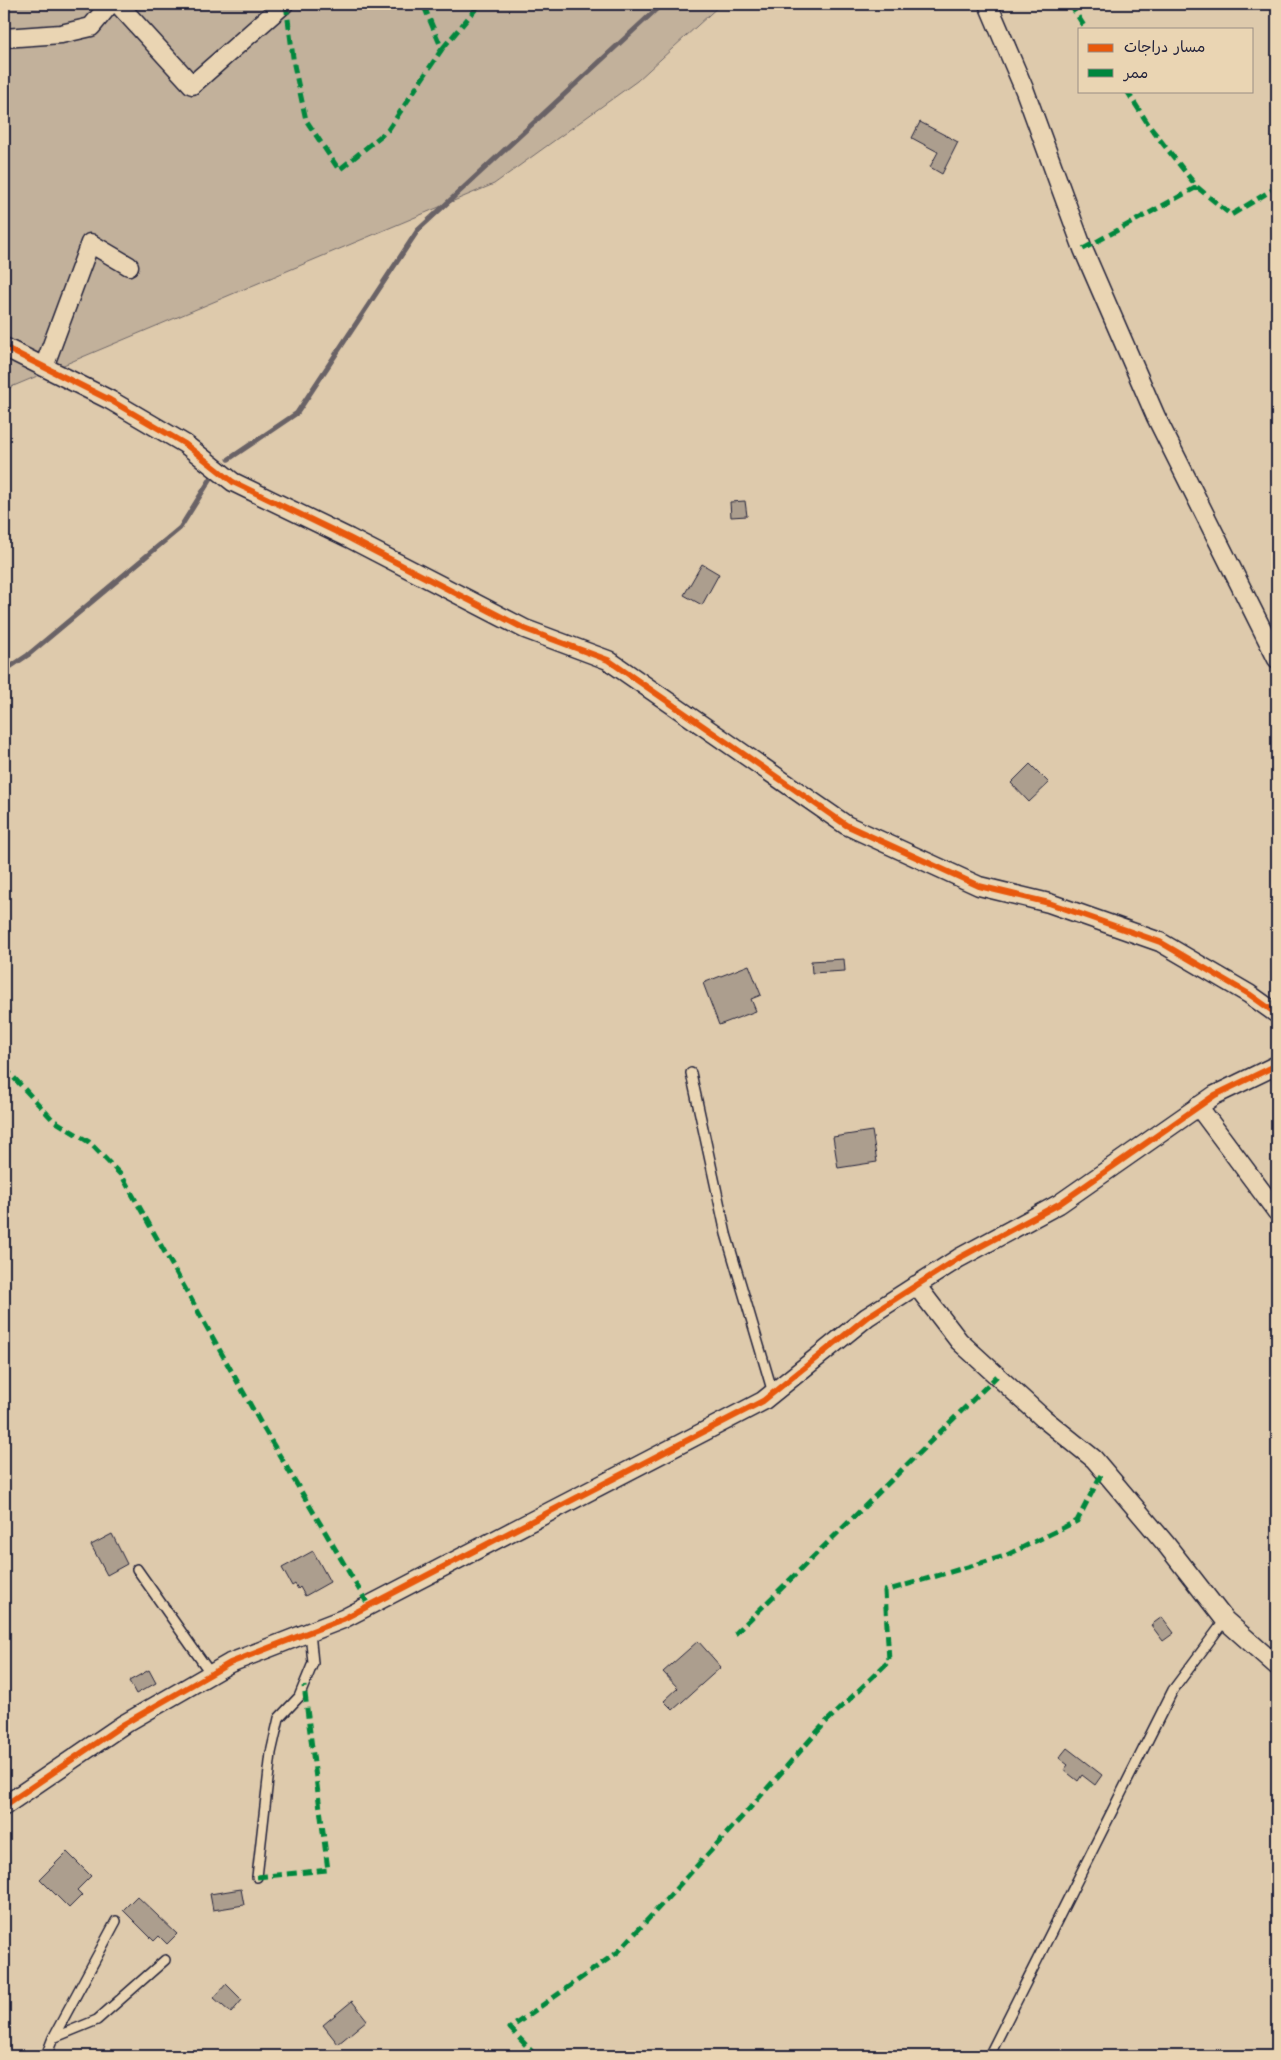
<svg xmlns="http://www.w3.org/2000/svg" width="1281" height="2060" font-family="'Architects Daughter','Playpen Sans Arabic',sans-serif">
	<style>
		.green { fill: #c2b19b; stroke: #726a6b }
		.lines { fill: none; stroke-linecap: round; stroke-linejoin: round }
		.stream { stroke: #696266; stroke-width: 5 }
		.building { fill: #ac9e8e; stroke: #22223b }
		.lane-casing { stroke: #22223b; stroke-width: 12 }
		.street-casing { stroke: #22223b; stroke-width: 21 }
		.lane { stroke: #ead5b3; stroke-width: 9 }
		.street { stroke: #ead5b3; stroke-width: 18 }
		.quiet { stroke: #00873e; stroke-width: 5; stroke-dasharray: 10 5; stroke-linecap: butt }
		.cycleway-casing { stroke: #ead5b3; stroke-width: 9 }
		.cycleway { stroke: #e8590c; stroke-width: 6 }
	</style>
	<rect width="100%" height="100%" fill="#decaac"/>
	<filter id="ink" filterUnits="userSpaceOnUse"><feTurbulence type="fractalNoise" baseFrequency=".02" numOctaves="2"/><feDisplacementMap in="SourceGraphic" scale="10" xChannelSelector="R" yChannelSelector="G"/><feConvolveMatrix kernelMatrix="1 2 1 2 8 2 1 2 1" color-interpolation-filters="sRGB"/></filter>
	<g filter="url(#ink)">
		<path class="green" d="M4,4H721L637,81L494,184L4,390Z"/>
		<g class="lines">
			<path class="stream" d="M229,459L297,413L418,230L662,4
				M4,671L28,655L180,528L213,475"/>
		</g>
		<path class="building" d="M920,122L958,142L942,174L930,167L938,152L912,138Z
			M745,501L747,516L731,517L730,502Z
			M702,564L719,574L702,605L684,595Z
			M1030,764L1049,783L1029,802L1011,783Z
			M844,959L845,971L812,973L811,961Z
			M749,965L761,995L751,999L756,1011L719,1025L703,983Z
			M872,1131L877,1162L838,1168L833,1137Z
			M112,1534L127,1564L107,1575L91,1545Z
			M313,1551L330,1582L305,1596L300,1587L298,1589L295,1584L292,1586L282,1568Z
			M1162,1617L1174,1633L1163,1641L1151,1625Z
			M698,1641L721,1667L673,1710L664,1701L678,1688L663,1672Z
			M149,1670L156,1683L136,1694L129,1681Z
			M1067,1748L1102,1775L1095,1785L1082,1775L1078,1781L1064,1770L1068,1765L1059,1758Z
			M67,1852L91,1876L77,1890L82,1895L69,1908L40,1879Z
			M241,1889L244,1905L213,1910L210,1894Z
			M137,1896L177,1934L167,1944L159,1936L154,1941L123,1910Z
			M226,1984L242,2000L231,2013L214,1998Z
			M352,2001L367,2020L338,2044L323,2025Z"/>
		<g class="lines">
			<defs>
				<path id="lane" d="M691,1073L726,1234L773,1393
					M137,1569L211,1674
					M257,1877L271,1753L279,1718L299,1697L313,1663L310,1632
					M53,2038L97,2020L165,1960
					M46,2056L53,2038L116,1921
					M989,2056L1173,1690L1225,1620"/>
				<path id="street" d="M118,4L192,85L284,4
					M988,4L1025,91L1083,249L1156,417L1277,659
					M4,38L61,34L91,27L110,4
					M4,347L110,400L185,444L233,482L349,538L525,629L608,660L846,825L979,886L1049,903L1160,942L1249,994L1277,1014
					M44,367L90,243L129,266
					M1198,1106L1277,1212
					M916,1285L959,1341L1043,1418L1094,1459L1165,1543L1225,1620L1277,1666
					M4,1806L124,1724L230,1663L343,1619L763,1401L867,1317L959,1258L1059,1204L1215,1095L1277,1065"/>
			</defs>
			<use href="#lane" class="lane-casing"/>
			<use href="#street" class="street-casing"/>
			<use href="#lane" class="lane"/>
			<use href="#street" class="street"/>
			<path class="quiet" d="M286,4L294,65L306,120L339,170L388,130L442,49L423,4
				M1070,4L1086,29
				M442,49L480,4
				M1197,187L1231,215L1277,187
				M1083,249L1197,187L1150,127L1127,91
				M4,1067L53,1120L89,1142L122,1176L264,1429L369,1606
				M735,1634L997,1376
				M257,1877L328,1870L304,1686
				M536,2056L510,2028L618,1952L750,1808L825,1723L889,1661L885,1591L1005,1556L1077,1521L1103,1471"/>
			<defs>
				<path id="cycleway" d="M4,347L110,400L185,444L233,482L349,538L525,629L608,660L846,825L979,886L1049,903L1160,942L1249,994L1277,1014
					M4,1806L124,1724L230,1663L343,1619L763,1401L867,1317L959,1258L1059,1204L1215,1095L1277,1065"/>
			</defs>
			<use href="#cycleway" class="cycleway-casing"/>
			<use href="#cycleway" class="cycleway"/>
		</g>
	</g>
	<rect width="1281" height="2060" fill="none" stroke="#ead5b3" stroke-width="20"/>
	<rect x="10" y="10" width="1261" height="2040" fill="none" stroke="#22223b" stroke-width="2" filter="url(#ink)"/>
	<rect x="1078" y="28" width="175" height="65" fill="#ead5b3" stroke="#9a8d83"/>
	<rect x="1088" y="44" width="25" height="8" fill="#e8590c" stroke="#9a8d83"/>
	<text x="1124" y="52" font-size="15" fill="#22223b">مسار دراجات</text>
	<rect x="1088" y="69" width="25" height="8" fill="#00873e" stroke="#9a8d83"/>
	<text x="1124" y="78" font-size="15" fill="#22223b">ممر</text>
</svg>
